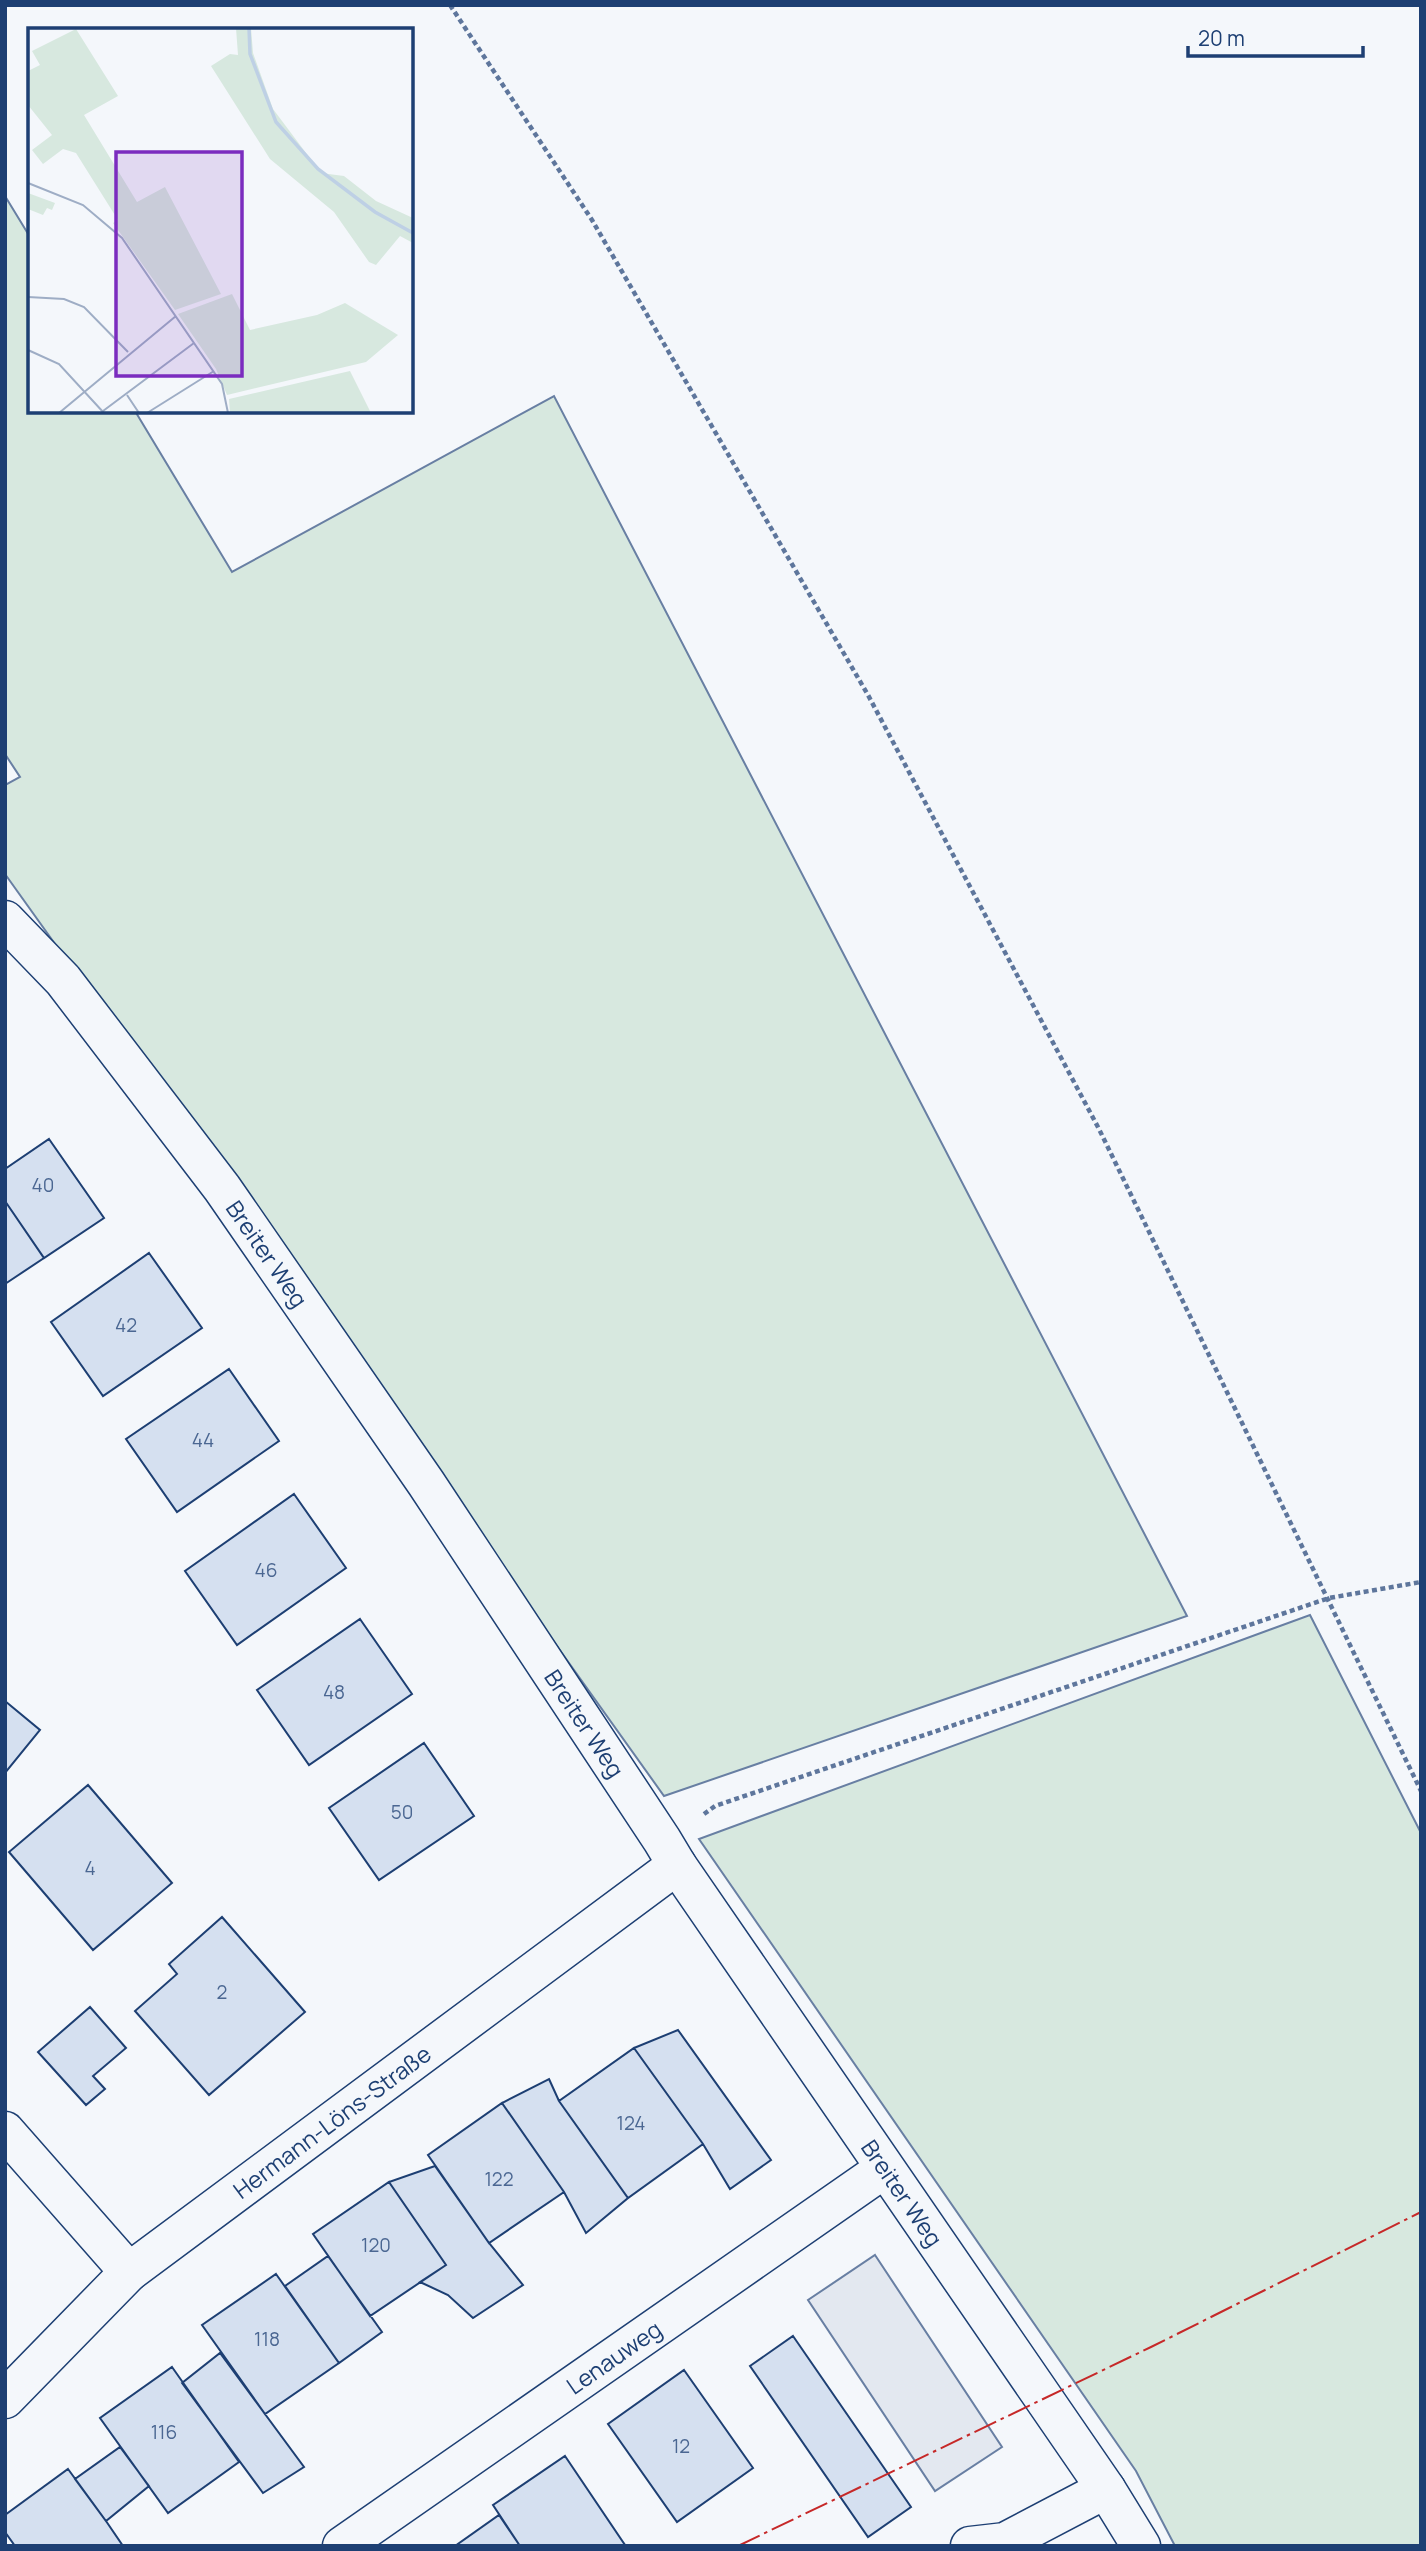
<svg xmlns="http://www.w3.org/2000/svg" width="1426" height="2551" font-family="Manrope,sans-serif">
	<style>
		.green { fill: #d7e8df; stroke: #687fa3; stroke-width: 2 }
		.parking { fill: #e3e8f0; stroke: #687fa3; stroke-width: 2 }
		.building { fill: #d5e0f0; stroke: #1d3f73; stroke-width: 2 }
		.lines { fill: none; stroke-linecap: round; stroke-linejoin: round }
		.street-casing { stroke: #1d3f73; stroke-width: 41 }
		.path { stroke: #5e769c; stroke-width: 4.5; stroke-dasharray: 5 3.5; stroke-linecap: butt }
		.street { stroke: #f4f7fb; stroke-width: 38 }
		.power { stroke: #c62828; stroke-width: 2; stroke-dasharray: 24 5 3.5 5; stroke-linecap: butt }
		.labels { text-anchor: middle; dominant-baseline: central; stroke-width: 5; stroke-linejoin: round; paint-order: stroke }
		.number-label { font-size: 19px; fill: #4b6792 }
		.street-label { font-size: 23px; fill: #1d3f73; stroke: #f4f7fb }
		.inset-river { fill: none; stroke: #bed0e5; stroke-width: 3.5 }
		.inset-road { fill: none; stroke: #9eadc5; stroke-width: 2 }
		.view { fill: #7b2cbf; fill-opacity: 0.15; stroke: #7b2cbf; stroke-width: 3.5 }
		.inset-edge { fill: none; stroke: #1d3f73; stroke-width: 3.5 }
	</style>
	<rect width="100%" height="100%" fill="#f4f7fb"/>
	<path class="green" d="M5,196L30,237V411H135L232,572L554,396L1187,1616L664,1796L5,874V785L20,777L5,754Z
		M1310,1615L1421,1833V2546H1175L1136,2471L699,1839Z"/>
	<path class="parking" d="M875,2255L1002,2447L935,2491L808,2300Z"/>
	<path class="building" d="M49,1139L104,1218L44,1258L5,1201V1169Z
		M5,1201L44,1258L5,1284Z
		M149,1253L202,1328L103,1396L51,1322Z
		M229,1369L279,1441L177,1512L126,1439Z
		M294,1494L346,1568L237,1645L185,1571Z
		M360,1619L412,1694L309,1765L257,1690Z
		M5,1701L40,1730L5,1773Z
		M424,1743L474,1816L379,1880L329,1808Z
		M88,1785L172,1883L93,1950L9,1852Z
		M222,1917L305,2012L209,2095L135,2011L177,1974L169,1964Z
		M90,2007L126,2048L93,2076L105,2089L86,2105L38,2052Z
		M678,2030L771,2160L730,2189L703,2144L634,2048Z
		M634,2048L703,2144L628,2198L559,2101Z
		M549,2079L559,2101L628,2198L586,2233L564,2192L502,2103Z
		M502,2103L564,2192L489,2243L428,2155Z
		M435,2166L489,2243L523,2285L473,2318L448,2295L420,2282L446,2265L389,2182Z
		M389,2182L446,2265L370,2316L313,2234Z
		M328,2256L382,2332L339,2363L285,2286Z
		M276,2274L339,2363L265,2414L202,2325Z
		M793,2336L911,2507L868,2537L750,2366Z
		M220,2353L304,2467L263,2493L182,2383Z
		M172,2367L239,2462L168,2513L100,2418Z
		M684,2370L753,2468L677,2522L608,2424Z
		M120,2447L149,2486L106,2521L75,2479Z
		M565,2456L625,2545L624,2546H520L493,2505Z
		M68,2469L106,2521L123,2546H15L5,2532V2515Z
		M499,2515L520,2546H455Z"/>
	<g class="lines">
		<defs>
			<g id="street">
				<path id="s1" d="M5,920L63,980L222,1188L426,1483L662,1840L677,1865L1106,2489L1141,2546"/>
				<path d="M5,2131L129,2272"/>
				<path id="s2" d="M5,2399L129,2272L677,1865"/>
				<path id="s3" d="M342,2546L884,2169"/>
				<path d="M970,2546L1005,2542L1106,2489"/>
			</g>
		</defs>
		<use href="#street" class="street-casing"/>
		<path class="path" d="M450,5L592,220L868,695L1099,1129L1421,1791
			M704,1814L715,1806L1329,1598L1421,1582"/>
		<use href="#street" class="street"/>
		<path class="power" d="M738,2546L1151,2347L1421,2212"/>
	</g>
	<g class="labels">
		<g class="number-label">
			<text x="43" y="1185">40</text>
			<text x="126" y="1325">42</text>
			<text x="203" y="1440">44</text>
			<text x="266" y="1570">46</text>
			<text x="334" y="1692">48</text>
			<text x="402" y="1812">50</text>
			<text x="90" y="1868">4</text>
			<text x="222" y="1992">2</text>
			<text x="631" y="2123">124</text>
			<text x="499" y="2179">122</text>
			<text x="376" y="2245">120</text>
			<text x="267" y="2339">118</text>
			<text x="164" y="2432">116</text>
			<text x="681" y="2446">12</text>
		</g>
		<g class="street-label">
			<text stroke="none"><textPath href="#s1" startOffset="425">Breiter Weg</textPath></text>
			<text stroke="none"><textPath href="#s1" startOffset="992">Breiter Weg</textPath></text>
			<text stroke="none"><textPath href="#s2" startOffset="430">Hermann-Löns-Straße</textPath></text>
			<text stroke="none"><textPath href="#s1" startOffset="1559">Breiter Weg</textPath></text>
			<text stroke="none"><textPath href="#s3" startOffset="331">Lenauweg</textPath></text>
		</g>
	</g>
	<g transform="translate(28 28)">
		<rect width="385" height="385" fill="#f4f7fb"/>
		<path d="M208,0H223L225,25L245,81L293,145L316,148L348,173L385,190V215L372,208L348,237L341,234L306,184L242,131L183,38L202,26L210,27ZM48,1L90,68L56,87L109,174L137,159L193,266L147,282L85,195L90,192L48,125L35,121L15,136L4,122L24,107L0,77V43L12,37L4,23ZM0,165L27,175L24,182L19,180L15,187L0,181ZM204,266L222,302L289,287L317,275L370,307L338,334L199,367L188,341L150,286ZM322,343L343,385H202L201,371Z" fill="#d7e8df"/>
		<path class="inset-river" d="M221,0L222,26L248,94L290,141L347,184L385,205"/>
		<path class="inset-road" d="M0,155L55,177L94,210L194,356L200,385M0,269L36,271L56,279L100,324M0,322L31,336L76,385M99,367L111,385M75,383L166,315M31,385L148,288M119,385L186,343"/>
		<path class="view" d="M88,124H214V348H88Z"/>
		<rect width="385" height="385" class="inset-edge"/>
	</g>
	<rect width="1426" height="2551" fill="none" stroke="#1d3f73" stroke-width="14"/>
	<path d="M1188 46v10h175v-10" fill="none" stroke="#1d3f73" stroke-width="3.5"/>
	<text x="1198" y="46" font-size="21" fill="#1d3f73" stroke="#f4f7fb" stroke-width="5" paint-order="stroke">20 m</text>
</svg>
